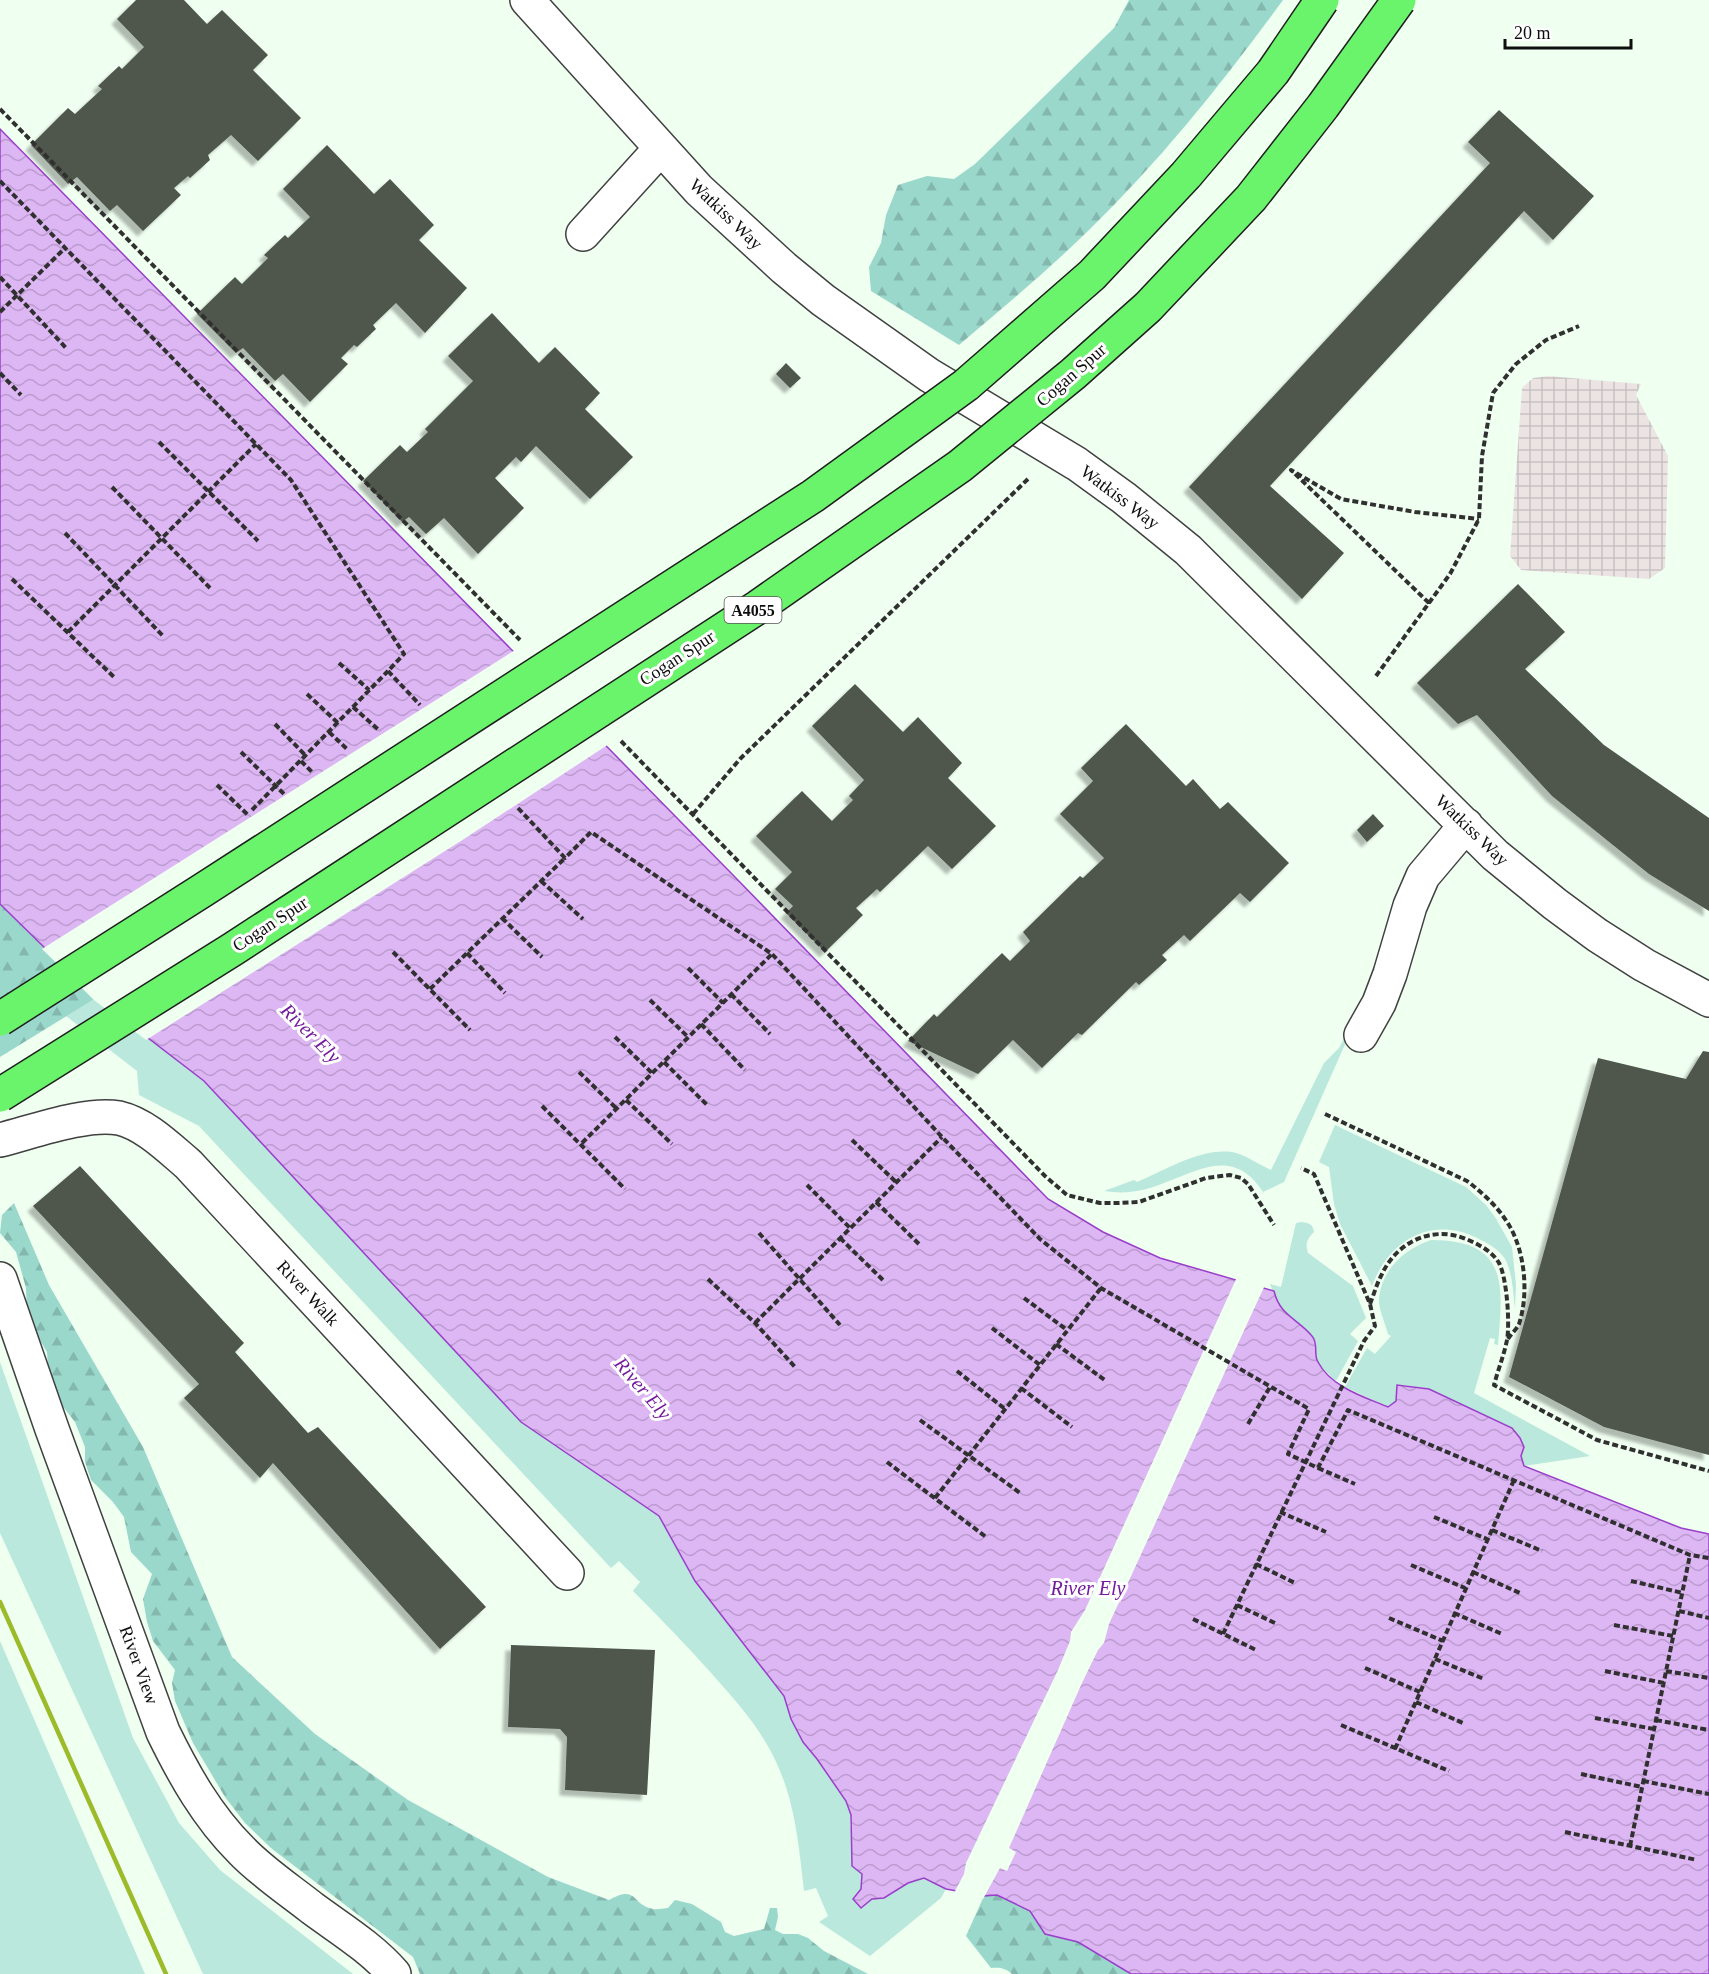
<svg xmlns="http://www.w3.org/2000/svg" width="1709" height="1974" font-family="Georgia,serif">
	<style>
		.industrial { fill: url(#industrial-grid) }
		.grass { fill: #bae8dc }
		.forest { fill: url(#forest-firs) }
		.water { fill: url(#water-waves); stroke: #993fc9; stroke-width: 1.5 }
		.pier { fill: #effff0 }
		.building { fill: #4f564b; filter: url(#shadow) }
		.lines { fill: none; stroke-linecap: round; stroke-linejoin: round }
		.minor-casing { stroke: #414141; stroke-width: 36 }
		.path { stroke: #303030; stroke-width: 4; stroke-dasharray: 6 3; stroke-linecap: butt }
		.minor { stroke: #fff; stroke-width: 33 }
		.rail { stroke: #9dba2a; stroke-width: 4.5 }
		.major-bridge-casing { stroke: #1f1f1f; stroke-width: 36; stroke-linecap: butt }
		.major-bridge { stroke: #6af46b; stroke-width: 33 }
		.labels { text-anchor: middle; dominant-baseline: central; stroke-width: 6; stroke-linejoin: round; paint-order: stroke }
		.shield { fill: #fff; stroke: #565656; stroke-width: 1.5 }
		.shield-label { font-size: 16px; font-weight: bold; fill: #0e0e0e }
		.street-label { font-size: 18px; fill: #0e0e0e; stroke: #fff }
		.water-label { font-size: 20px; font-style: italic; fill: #741a9c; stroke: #fff }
	</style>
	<defs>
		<pattern id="industrial-grid" width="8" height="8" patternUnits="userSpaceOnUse" patternTransform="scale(1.5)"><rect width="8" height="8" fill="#ece4e3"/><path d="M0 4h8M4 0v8" fill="none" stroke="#c9c2c2"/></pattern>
		<pattern id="forest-firs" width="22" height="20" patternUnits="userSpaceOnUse" patternTransform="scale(1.5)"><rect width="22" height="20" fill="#9ad8cc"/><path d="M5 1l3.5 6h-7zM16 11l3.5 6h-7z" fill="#84b8ae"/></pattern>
		<pattern id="water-waves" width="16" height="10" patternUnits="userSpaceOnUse" patternTransform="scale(1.5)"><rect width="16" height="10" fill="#ddb6f4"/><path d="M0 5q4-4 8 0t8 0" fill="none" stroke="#bc9bd0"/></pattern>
		<filter id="shadow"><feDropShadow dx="-5.5" dy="5.5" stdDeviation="1.5" flood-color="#0004"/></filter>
	</defs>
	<rect width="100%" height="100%" fill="#effff0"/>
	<path class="industrial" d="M1548,376L1641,384L1636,395L1668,456L1665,568L1649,579L1521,570L1510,556L1522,388L1533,378Z"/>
	<path class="grass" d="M96,998L204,1081L521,1422L659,1516L695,1581L784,1696L791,1719L803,1742L817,1759L846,1801L851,1815L850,1825L862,1873L861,1889L853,1899L862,1908L872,1899L884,1898L908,1883L925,1878L946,1889L941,1898L870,1956L819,1922L828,1916L816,1888L804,1891C800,1856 797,1821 786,1787C770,1739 745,1711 712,1674C686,1645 660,1618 633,1591L640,1582L619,1561L611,1568L199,1126L139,1095L137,1071L66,1016Z
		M1347,1033H1350L1284,1182L1263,1192C1229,1139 1187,1180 1142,1190C1129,1193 1117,1193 1104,1191L1134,1180L1137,1182C1166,1170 1200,1148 1232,1152C1245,1154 1259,1165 1271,1170L1324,1063L1339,1048Z
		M1335,1125L1466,1187L1486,1205L1495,1217L1512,1247L1516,1284L1515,1309C1513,1293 1513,1274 1505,1259C1499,1249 1486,1242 1475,1237C1429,1216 1388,1242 1372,1286L1340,1224L1334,1204L1329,1167L1319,1162Z
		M1301,1222C1309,1223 1313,1224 1314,1232C1307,1239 1305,1244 1308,1253L1353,1286L1366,1318L1350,1334L1358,1341L1336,1381L1321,1367L1315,1357L1316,1344L1313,1337L1280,1309L1270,1284L1281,1287L1296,1223Z
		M1431,1240C1509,1240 1503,1285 1498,1345L1494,1344L1495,1339L1490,1338L1474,1393L1590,1456L1524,1466L1521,1456L1430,1389L1403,1385L1396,1401L1388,1407L1345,1387L1367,1348L1375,1354L1391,1336L1388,1334C1385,1323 1378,1308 1379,1297C1383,1268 1405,1249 1431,1240Z
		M0,1362L133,1738L179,1823L220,1870L353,1974H203L0,1533Z
		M0,1641L145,1974H0Z"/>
	<path class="forest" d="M1129,0H1283C1224,81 1161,160 1089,230C1048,270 1003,308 959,345L871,291L869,267L881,243L886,215L898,185L927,176L954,179L975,164L1114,28Z
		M0,904L96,998L0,1057Z
		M14,1203L49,1285L143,1447L232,1657L315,1734L408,1800L548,1877L609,1900C638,1884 631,1905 653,1909C658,1910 664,1908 668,1908L675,1900L692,1904L721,1922L725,1932L734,1936L764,1929L770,1908H777L778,1917L775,1930L783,1934H798L808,1938L824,1951L868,1974H420L413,1957L271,1848L245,1823L225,1797L193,1743L175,1701L172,1683L175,1670L153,1641L147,1622L143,1599L152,1574L131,1552L124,1517L113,1502L91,1480L85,1462V1447L75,1422L57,1399L48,1366L47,1352L32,1327L27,1314L26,1288L16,1252L0,1233L2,1215Z
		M997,1895L1030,1911L1045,1934L1078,1942L1131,1974H1012C1006,1968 999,1967 991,1968L966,1936L984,1896Z"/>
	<path class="water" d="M0,129L732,874L1048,1199L1103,1232L1160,1258L1274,1291C1280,1316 1297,1318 1312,1336C1319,1344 1313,1354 1318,1362C1331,1387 1364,1397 1388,1407L1396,1401L1397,1385L1429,1389L1512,1428L1520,1438L1524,1447L1521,1456L1524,1466L1681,1528L1709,1534V1974H1131L1078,1942L1045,1934L1030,1911L997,1895L984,1896L946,1889L924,1878L908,1883L884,1898L872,1899L861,1908L853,1899L861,1889L862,1874L852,1866L851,1815L846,1801L817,1759L803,1742L791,1719L784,1696L695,1581L659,1516L521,1422L204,1081L96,998L0,904Z"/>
	<path class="pier" d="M515,650L609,744L464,839L146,1040L94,1000L42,949Z
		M1237,1277L1265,1285L1109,1624L1104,1643L1098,1650L1082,1683L1009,1848L1016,1852L1007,1871L1000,1868L983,1899L954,1893L964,1874L966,1863L1058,1670L1070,1641L1071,1632L1085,1610Z"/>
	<path class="building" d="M136,0H184L207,24L222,10L268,55L253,70L301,118L258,161L231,135L208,155L210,160L190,178L188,176L174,188L181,195L143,231L117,205L110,211L77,177L68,184L31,145L68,108L75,114L102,89L98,86L119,66L122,69L144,47L117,19Z
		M1499,110L1594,196L1553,240L1524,211L1270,486L1344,553L1302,599L1189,487L1490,163L1468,142Z
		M327,145L374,194L390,179L434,225L419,240L467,288L425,333L396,303L373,325L376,329L357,347L354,345L341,358L348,364L310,402L283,374L275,381L243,348L236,353L197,314L235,277L242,284L268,258L264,255L285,235L288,238L310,217L283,189Z
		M492,313L539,363L555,347L600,393L585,409L633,457L590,499L536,446L521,462L516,457L495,478L524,508L478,554L444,518L426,534L409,517L402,522L363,481L400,445L407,452L428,432L425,429L473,381L448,356Z
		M786,363L801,378L790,388L776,374Z
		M1518,584L1565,632L1525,669L1604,745L1709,818V911L1649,874L1552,796L1477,715L1458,724L1417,683Z
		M855,684L903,732L918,717L962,763L948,778L996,826L952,869L928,846L880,892L877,889L856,908L863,915L825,952L786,913L793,906L775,889L792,872L756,836L802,791L832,821L853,800L849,796L864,780L812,726Z
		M1126,724L1186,786L1193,779L1220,809L1228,802L1289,863L1250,902L1240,893L1190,941L1184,935L1162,955L1167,960L1139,985L1136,982L1082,1035L1078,1033L1042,1068L1013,1040L978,1074L908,1041L934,1014L937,1017L1002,953L1010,961L1030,941L1023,932L1080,876L1083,878L1104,858L1060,814L1093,781L1081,768Z
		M1373,814L1384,826L1367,842L1357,830Z
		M1703,1051L1709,1052V1455L1604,1427L1509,1377L1598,1058L1686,1079Z
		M80,1166L244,1343L235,1352L308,1433L318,1427L486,1607L440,1649L273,1463L260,1478L184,1398L199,1384L33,1206Z
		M511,1645L655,1650L647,1795L565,1790L567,1737L560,1729L508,1727Z"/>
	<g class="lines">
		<defs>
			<path id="minor" d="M527,0L699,190L784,268L823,300L929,375L1077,464L1124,498L1188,550L1495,855L1555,904L1597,935L1644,965L1709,1000
				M583,234L661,148
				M1361,1035L1379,1003L1390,974L1410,906L1423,876L1466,825
				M0,1140C32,1132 86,1112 119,1118C145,1124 169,1148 188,1164L567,1573
				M0,1279L52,1429L163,1732C184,1775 207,1816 241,1850C262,1872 288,1889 312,1908C339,1928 372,1948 394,1974"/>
		</defs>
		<use href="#minor" class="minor-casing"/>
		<path class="path" d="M0,109L520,640
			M0,181L291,480L404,654L388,671L420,705
			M0,277L67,349
			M0,312L65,248
			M0,373L21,395
			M159,442L258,541
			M112,487L210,588
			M65,533L164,637
			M12,579L115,678
			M1429,603L1291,470L1341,499L1415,512L1479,519
			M68,632L256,444
			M339,663L369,690
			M1376,676L1450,574L1479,519L1482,456L1493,393L1516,364L1546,340L1579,326
			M307,694L338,723
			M353,707L380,731
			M275,724L306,756
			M329,732L348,750
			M621,741L1045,1176L1067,1195L1100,1203H1119L1139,1202L1206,1178L1230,1175L1241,1178L1248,1184L1274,1225
			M241,752L284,794
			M301,761L313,773
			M217,785L249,816
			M518,808L565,858L591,832L772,954L942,1137L1040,1239L1101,1288L1309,1409L1288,1454L1318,1468L1348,1410L1690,1555L1709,1558
			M252,810L388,671
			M693,814L740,759L1029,478
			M541,881L583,919
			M502,918L542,957
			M393,952L470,1030
			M467,953L505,993
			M688,968L723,1003
			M430,989L565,858
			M731,994L770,1034
			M650,1000L688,1037
			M701,1024L745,1070
			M615,1037L652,1073
			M664,1062L708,1106
			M579,1072L617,1109
			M626,1100L672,1144
			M542,1106L625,1189
			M1325,1114L1467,1181C1483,1193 1498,1207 1509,1225C1525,1252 1529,1294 1519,1324C1517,1329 1511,1334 1508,1339
			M852,1140L896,1182
			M582,1143L772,954
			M807,1185L850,1228
			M876,1202L921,1246
			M759,1233L840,1325
			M840,1238L885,1282
			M708,1279L755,1323L795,1367
			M1024,1298L1067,1330
			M1370,1304C1374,1294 1377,1283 1382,1274C1397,1242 1432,1225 1466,1239C1478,1244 1492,1251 1499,1263C1507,1278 1510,1324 1507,1340C1504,1355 1498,1370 1494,1385L1597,1440L1709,1471
			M755,1323L942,1137
			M992,1328L1040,1365
			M1056,1344L1106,1381
			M957,1371L1005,1409
			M1021,1388L1072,1427
			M920,1420L1020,1493
			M1248,1424L1270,1387
			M887,1462L986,1537
			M1318,1468L1355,1484
			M935,1498L1101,1288
			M1280,1512L1326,1532
			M1434,1517L1487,1539
			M1492,1530L1542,1551
			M1256,1564L1295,1583
			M1411,1565L1465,1588
			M1473,1572L1522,1594
			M1631,1581L1683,1593
			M1237,1605L1277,1624
			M1679,1611L1709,1618
			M1454,1613L1502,1634
			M1389,1618L1443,1641
			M1193,1619L1256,1650
			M1614,1625L1673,1636
			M1223,1634L1364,1341L1375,1326L1370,1304L1314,1174L1301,1168
			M1435,1659L1484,1679
			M1365,1668L1420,1692
			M1605,1671L1664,1683
			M1666,1671L1709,1678
			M1416,1702L1465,1724
			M1595,1718L1654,1729
			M1656,1720L1709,1730
			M1341,1725L1449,1771
			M1395,1749L1514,1480
			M1581,1774L1642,1787
			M1643,1781L1709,1794
			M1565,1832L1697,1860
			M1630,1846L1690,1555"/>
		<use href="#minor" class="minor"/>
		<path class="rail" d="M0,1602L166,1974"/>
		<defs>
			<path id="major-bridge" d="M0,1019L203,890L813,496L966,385L1092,275L1186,175L1273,72L1322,0
				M0,1095L233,949L758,607L960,466L1073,374L1148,307L1251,198L1323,106L1399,0"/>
		</defs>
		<use href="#major-bridge" class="major-bridge-casing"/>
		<use href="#major-bridge" class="major-bridge"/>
	</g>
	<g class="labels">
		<rect class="shield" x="724.5" y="597" width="57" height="26" rx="4.5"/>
		<g class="shield-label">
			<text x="753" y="610">A4055</text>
		</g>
		<g class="street-label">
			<text transform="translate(726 214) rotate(44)">Watkiss Way</text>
			<text transform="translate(1071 375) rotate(-41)">Cogan Spur</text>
			<text transform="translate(1120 497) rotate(37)">Watkiss Way</text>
			<text transform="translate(677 658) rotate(-33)">Cogan Spur</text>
			<text transform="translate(1472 830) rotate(44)">Watkiss Way</text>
			<text transform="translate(270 924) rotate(-33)">Cogan Spur</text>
			<text transform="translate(308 1293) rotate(47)">River Walk</text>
			<text transform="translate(139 1665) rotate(70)">River View</text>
		</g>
		<g class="water-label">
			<text transform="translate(311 1033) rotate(45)">River Ely</text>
			<text transform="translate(643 1388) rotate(49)">River Ely</text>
			<text x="1088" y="1588">River Ely</text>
		</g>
	</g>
	<path d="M1505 39v9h126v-9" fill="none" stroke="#0e0e0e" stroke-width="3"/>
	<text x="1514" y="39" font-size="18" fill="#0e0e0e" stroke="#ffffff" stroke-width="4.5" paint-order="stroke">20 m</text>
</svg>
